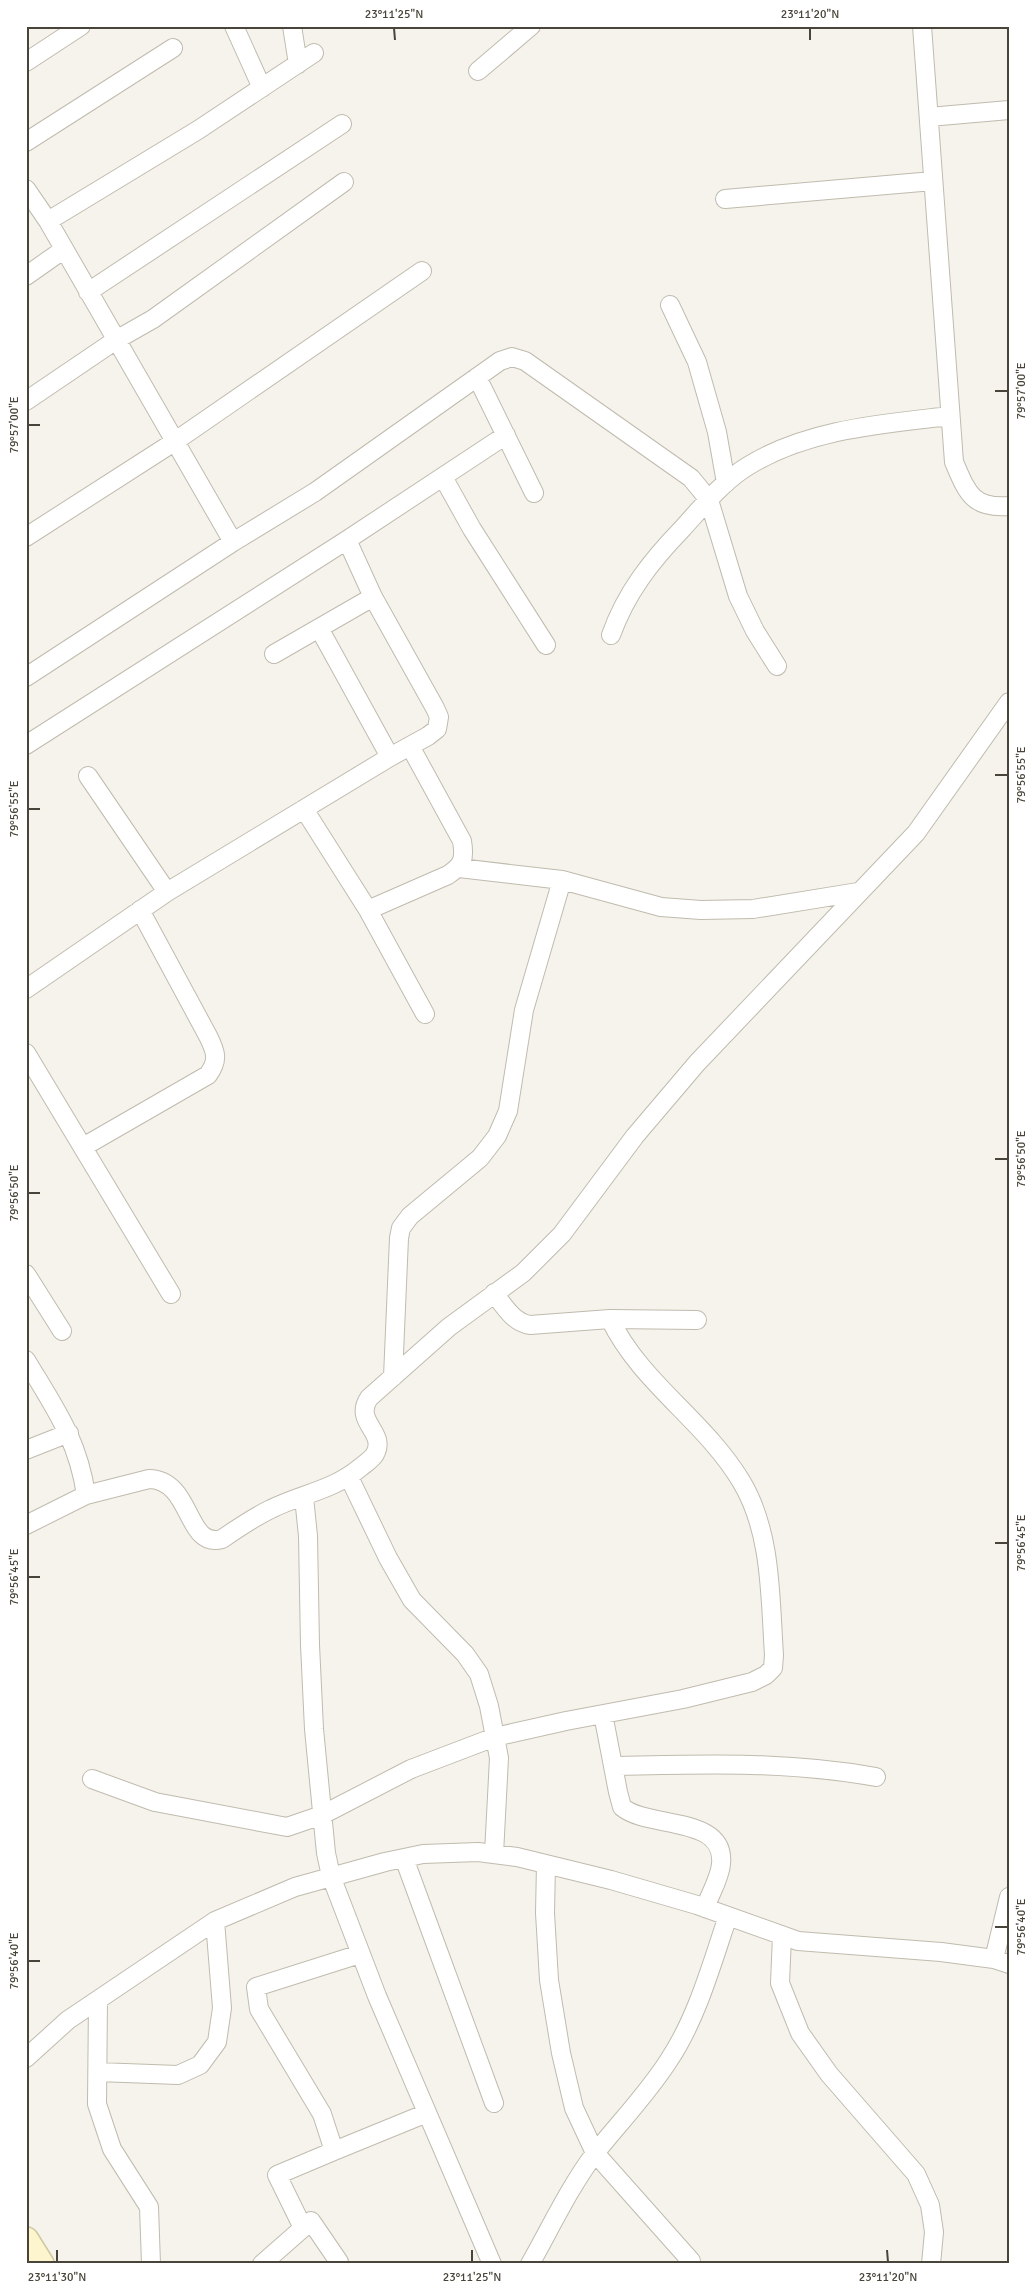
<svg xmlns="http://www.w3.org/2000/svg" width="1035" height="2290" font-family="Signika,sans-serif">
	<style>
		.lines { fill: none; stroke-linecap: round; stroke-linejoin: round }
		.street-casing { stroke: #c0bbae; stroke-width: 20 }
		.secondary-casing { stroke: #d2c89d; stroke-width: 28 }
		.street { stroke: #fff; stroke-width: 18 }
		.secondary { stroke: #fcf5ce; stroke-width: 25 }
		.ticks { fill: none; stroke: #494439; stroke-width: 2 }
		.neatline { fill: none; stroke: #494439; stroke-width: 2 }
		.ticks-label { font-size: 12px; text-anchor: middle; fill: #494439 }
	</style>
	<rect width="100%" height="100%" fill="#f5f3eb"/>
	<g class="lines">
		<defs>
			<path id="street" d="M234,26L262,88
				M292,26L298,64
				M922,26L954,462C967,492 972,509 1009,506
				M26,62L81,26
				M478,71L531,26
				M929,117L1009,110
				M26,142L173,48
				M26,189L48,221L233,542
				M725,199L933,181
				M48,221L198,130L314,53
				M26,276L63,250
				M88,292L342,124
				M670,305L697,362L717,432L726,483
				M477,377L534,493
				M26,401L116,340L153,319L344,182
				M443,477L472,529L546,645
				M26,537L174,442L422,271
				M319,628L390,757
				M611,635C626,593 651,561 682,529C702,507 723,481 748,466C808,429 882,424 950,416
				M274,654L373,597
				M26,677L233,542L315,492L500,361L512,357L525,361L691,478L709,500L738,596L755,631L777,666
				M26,745L347,540L506,435
				M88,776L167,892
				M304,809L368,910L425,1014
				M459,868L562,880L661,907L701,910L753,909L858,892
				M368,910L448,875C463,865 465,859 462,841L410,746
				M26,989L167,892L390,757L428,736L437,729L439,717L435,708L373,597L347,540
				M26,1053L171,1294
				M83,1147L208,1075C219,1060 216,1052 208,1036L140,910
				M26,1274L62,1331
				M494,1293C505,1307 513,1322 530,1325L610,1319L697,1320
				M26,1360C54,1407 78,1439 86,1495
				M393,1377L399,1238L401,1228L410,1216L480,1158L497,1136L508,1111L524,1010L562,880
				M26,1450L69,1433
				M349,1477L388,1558L412,1600L465,1654L479,1674L489,1706L499,1758L494,1854
				M304,1497L308,1536L310,1645L314,1729L326,1853L331,1876L377,1996L492,2264
				M26,1525L86,1495L149,1479C193,1480 185,1549 222,1539C238,1528 254,1517 271,1509C303,1493 332,1491 361,1467C366,1463 372,1459 375,1454C387,1432 353,1422 369,1398L449,1327L523,1273L562,1234L635,1136L697,1063L916,833L1009,702
				M603,1714L618,1792L622,1807C648,1829 726,1815 721,1864C720,1878 710,1894 705,1908
				M613,1766C701,1764 788,1761 876,1777
				M92,1779L155,1802L287,1827L322,1815L411,1769L495,1737L566,1721L683,1699L752,1682L766,1675L773,1668L774,1655C770,1597 772,1532 741,1481C705,1421 640,1382 610,1319
				M404,1858L494,2103
				M546,1864L545,1913L549,1980L561,2053L574,2108L595,2153L691,2261
				M782,1936L780,1983L800,2033L829,2074L916,2174L930,2205L934,2232L931,2264
				M994,1959L1009,1897
				M98,2000L97,2104L112,2149L149,2207L151,2264
				M26,2058L68,2020L215,1921L295,1887L385,1862L423,1854L478,1852L517,1857L611,1880L697,1905L798,1941L941,1952L994,1959L1009,1964
				M98,2072L178,2075L200,2065L217,2042L222,2008L215,1921
				M334,2151L427,2113
				M303,2228L277,2175L334,2151L322,2114L259,2009L256,1987L360,1954
				M262,2264L311,2221L339,2262
				M530,2264C551,2227 570,2186 596,2152C620,2122 648,2093 669,2060C697,2018 712,1963 728,1916"/>
			<path id="secondary" d="M26,2240L41,2264"/>
		</defs>
		<use href="#street" class="street-casing"/>
		<use href="#secondary" class="secondary-casing"/>
		<use href="#street" class="street"/>
		<use href="#secondary" class="secondary"/>
	</g>
	<path class="ticks" d="M394,28L395,40M810,28V40M995,391H1008M28,425H40M995,775H1008M28,809H40M995,1159H1008M28,1193H40M995,1543H1008M28,1577H40M995,1927H1008M28,1961H40M57,2250V2262M472,2250V2262M887,2250L888,2262"/>
	<rect width="1035" height="2290" fill="none" stroke="#ffffff" stroke-width="55"/>
	<rect x="28" y="28" width="980" height="2234" class="neatline"/>
	<g class="ticks-label">
		<text x="394" y="18">23°11'25"N</text>
		<text x="810" y="18">23°11'20"N</text>
		<text transform="translate(1021 391) rotate(-90)" y="4">79°57'00"E</text>
		<text transform="translate(14 425) rotate(-90)" y="4">79°57'00"E</text>
		<text transform="translate(1021 775) rotate(-90)" y="4">79°56'55"E</text>
		<text transform="translate(14 809) rotate(-90)" y="4">79°56'55"E</text>
		<text transform="translate(1021 1159) rotate(-90)" y="4">79°56'50"E</text>
		<text transform="translate(14 1193) rotate(-90)" y="4">79°56'50"E</text>
		<text transform="translate(1021 1543) rotate(-90)" y="4">79°56'45"E</text>
		<text transform="translate(14 1577) rotate(-90)" y="4">79°56'45"E</text>
		<text transform="translate(1021 1927) rotate(-90)" y="4">79°56'40"E</text>
		<text transform="translate(14 1961) rotate(-90)" y="4">79°56'40"E</text>
		<text x="57" y="2281">23°11'30"N</text>
		<text x="472" y="2281">23°11'25"N</text>
		<text x="888" y="2281">23°11'20"N</text>
	</g>
</svg>
